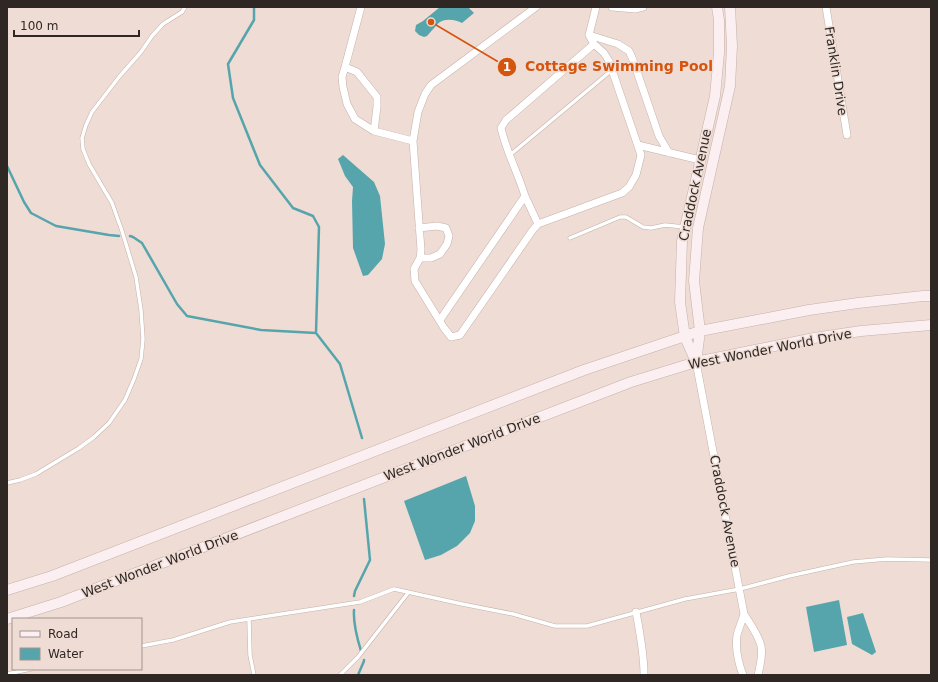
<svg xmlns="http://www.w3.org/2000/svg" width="938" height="682" font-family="'DejaVu Sans',sans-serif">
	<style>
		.water { fill: #56a5ac }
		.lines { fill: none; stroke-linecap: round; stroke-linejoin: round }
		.stream { stroke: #56a5ac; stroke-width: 2.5 }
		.lane-casing { stroke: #c4b1aa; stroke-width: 4.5 }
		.street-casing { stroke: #c4b1aa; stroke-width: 8 }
		.secondary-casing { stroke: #c4b1aa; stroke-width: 11 }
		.lane { stroke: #fff; stroke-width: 3.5 }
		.street { stroke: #fff; stroke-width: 7 }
		.secondary { stroke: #fbeff1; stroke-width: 10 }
		.labels { text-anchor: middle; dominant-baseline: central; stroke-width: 3; stroke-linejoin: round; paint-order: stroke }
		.street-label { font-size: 13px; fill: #2e2724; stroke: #efdcd4 }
		.leader { fill: none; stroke: #d5540e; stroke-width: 1.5 }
		.callout-dot { fill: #d5540e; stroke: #efdcd4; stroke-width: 1.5 }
		.mark-label { font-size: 12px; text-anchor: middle; font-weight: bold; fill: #fff }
		.callout-label { font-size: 14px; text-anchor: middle; font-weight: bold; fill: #d5540e; stroke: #efdcd4; stroke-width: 3; stroke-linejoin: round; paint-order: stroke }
	</style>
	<rect width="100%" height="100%" fill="#efdcd4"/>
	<path class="water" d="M440,7H468L474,13L462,23C457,20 446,18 440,22C436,25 431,32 427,36L424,37L419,35L415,31L416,25L423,21Z
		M343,155L374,182L380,196L385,244L382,259L368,275L363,276L353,248L352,201L353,187L345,176L338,159Z
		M466,476L475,506V521L470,533L457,546L441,555L425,560L404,501Z
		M839,600L847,645L814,652L806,607Z
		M863,613L876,652L872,655L852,644L847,617Z"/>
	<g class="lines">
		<path class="stream" d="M254,7V20L228,64L233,98L260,165L293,208L313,216L319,227L316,333L340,364L362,438
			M7,166L24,202L31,213L56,226L109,235L119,236
			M130,236L133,237L142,243L177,304L187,316L261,330L316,333
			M354,596L355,591L370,560L364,499
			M354,610C353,624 357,638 361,651
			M358,675L364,661V660"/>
		<defs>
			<path id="lane" d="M510,155L612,70
				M570,238L620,217H626L643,227L651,228L665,225L684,227
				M7,483L20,480L36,474L79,448L94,437L109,423L125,400L134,379L141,359L143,339L141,310L136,277L122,231L112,203L89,164L83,149L82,138L86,125L92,112L119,77L141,52L152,36L163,24L182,12L185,7
				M249,620L250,655L254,675
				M141,646L173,640L230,622L360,602L394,589L462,604L513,614L555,626H587L685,599L740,589L789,576L853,562L887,559L931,560
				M7,674L31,669
				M340,675L358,657L408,593"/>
			<path id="street" d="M361,7L345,67L342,77L343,87L347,104L355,119L374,131L413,141
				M536,7L431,85L425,94L418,112L413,141L421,250L420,258L414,269L415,281L444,328L451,337L460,335L532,231L538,224L622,193L629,187L636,175L641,155L609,61L604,53L594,44L589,35L596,7
				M612,7L635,9L643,7
				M826,7L847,135
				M589,35L618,44L629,51L633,60L659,136L669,153
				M345,67L357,72L377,97V107L374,131
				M638,145L700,160
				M525,196L538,224
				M419,228L437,226L446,228L449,236L447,244L440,254L431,258H420
				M440,320L525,196C518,173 506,151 501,128L506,120L594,44
				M696,362L744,614C750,624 758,634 761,646C763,655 760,666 758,675
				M636,612C640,633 644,653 644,675
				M743,675C738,662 735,649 737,635C739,628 742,621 744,614"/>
			<path id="secondary" d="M696,362L685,337L680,302L682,241L715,96L719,53V20L717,7
				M696,362L700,331L694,281L698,228L730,86L732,46L730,7
				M7,590L52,576L584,370L700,331L809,310L858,303L923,296H931
				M7,619L61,602L631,382L696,362L814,338L861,331L931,325"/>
		</defs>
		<use href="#lane" class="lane-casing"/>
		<use href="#street" class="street-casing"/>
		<use href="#secondary" class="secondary-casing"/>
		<use href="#lane" class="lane"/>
		<use href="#street" class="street"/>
		<use href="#secondary" class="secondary"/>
	</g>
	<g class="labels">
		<g class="street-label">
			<text transform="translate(836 71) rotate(81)">Franklin Drive</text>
			<text transform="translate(695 185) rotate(-78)">Craddock Avenue</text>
			<text transform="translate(770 349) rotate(-11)">West Wonder World Drive</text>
			<text transform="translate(462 447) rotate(-21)">West Wonder World Drive</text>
			<text transform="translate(725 511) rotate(79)">Craddock Avenue</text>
			<text transform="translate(160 564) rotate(-21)">West Wonder World Drive</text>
		</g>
	</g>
	<path class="leader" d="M431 22L507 67"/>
	<g class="callout-dot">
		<circle cx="431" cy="22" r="4"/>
		<circle cx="507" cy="67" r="10"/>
	</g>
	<g class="mark-label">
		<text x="507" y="71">1</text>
	</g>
	<g class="callout-label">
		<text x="619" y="71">Cottage Swimming Pool</text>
	</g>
	<rect width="938" height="682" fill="none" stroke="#2e2724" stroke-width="16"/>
	<rect x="12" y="618" width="130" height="52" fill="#efdcd4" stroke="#a2948e"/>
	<rect x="20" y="631" width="20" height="6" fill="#fbeff1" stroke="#a2948e"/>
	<text x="48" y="638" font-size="12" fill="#2e2724">Road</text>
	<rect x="20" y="648" width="20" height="12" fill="#56a5ac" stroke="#a2948e"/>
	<text x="48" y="658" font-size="12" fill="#2e2724">Water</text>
	<path d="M14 30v6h125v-6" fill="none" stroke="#2e2724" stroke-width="2"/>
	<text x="20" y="30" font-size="12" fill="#2e2724" stroke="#efdcd4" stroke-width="3" paint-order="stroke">100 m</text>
</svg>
